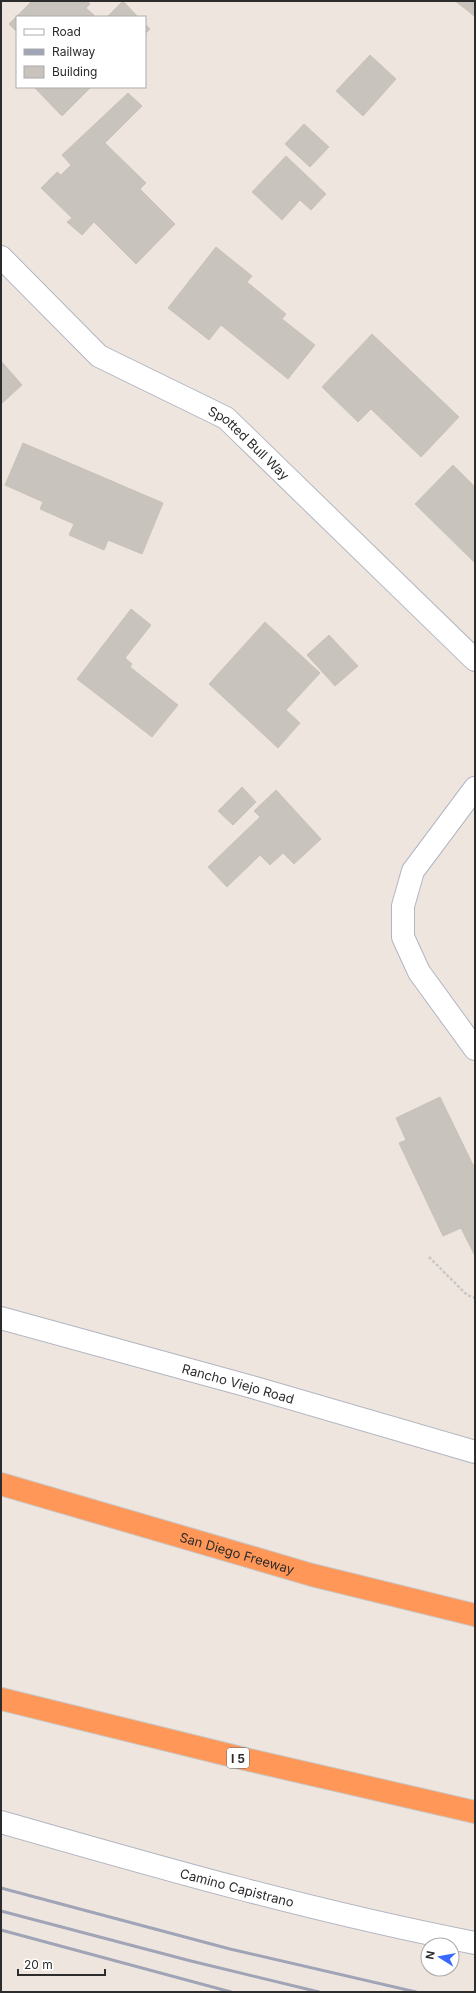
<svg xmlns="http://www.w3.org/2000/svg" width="476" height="1993" font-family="Inter,sans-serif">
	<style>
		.building { fill: #c9c3bd; stroke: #c9c2b7 }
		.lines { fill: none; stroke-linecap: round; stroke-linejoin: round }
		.minor-casing { stroke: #b2b5c0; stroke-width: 24 }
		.tertiary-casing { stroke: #b2b5c0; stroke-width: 24 }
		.secondary-casing { stroke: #b2b5c0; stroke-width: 24 }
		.motorway-casing { stroke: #c8c8c8; stroke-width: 24 }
		.path { stroke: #c8c8c8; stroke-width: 2.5; stroke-dasharray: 3 2; stroke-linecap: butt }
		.minor { stroke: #fff; stroke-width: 22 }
		.tertiary { stroke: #fff; stroke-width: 22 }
		.secondary { stroke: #fff; stroke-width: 22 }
		.motorway { stroke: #ff9758; stroke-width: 22 }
		.rail { stroke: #a0a4b7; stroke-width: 3 }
		.labels { text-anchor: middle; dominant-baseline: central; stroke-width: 4; stroke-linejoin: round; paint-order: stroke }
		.shield { fill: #fff; stroke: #6b6b6b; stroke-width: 1 }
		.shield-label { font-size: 12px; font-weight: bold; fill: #2c2c2c }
		.street-label { font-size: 13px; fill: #2c2c2c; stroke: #fff }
	</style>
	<rect width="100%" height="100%" fill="#eee6de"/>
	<path class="building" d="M32,1H87L90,4L86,8L96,17H17V32L9,24Z
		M123,1L138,17H107Z
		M455,1H474L467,10Z
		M474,1H475V17L467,10Z
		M145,24L150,29L145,34Z
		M370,55L396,79L363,116L336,91Z
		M34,87H91L62,116Z
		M128,93L142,106L105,143L146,183L140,189L175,224L136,264L94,222L82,235L67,222L72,218L41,188L57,172L61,175L71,165L62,155Z
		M304,124L329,147L310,167L285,144Z
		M286,156L326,194L311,210L300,200L282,220L252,192Z
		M216,247L252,276L247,282L286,314L282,319L315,345L288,379L221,325L209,340L168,308Z
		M372,334L459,417L421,457L371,409L358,422L322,387Z
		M1,361L22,385L1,404Z
		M23,443L163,503L142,554L108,540L104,550L69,535L74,524L40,509L43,502L5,485Z
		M453,465L475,487V563L415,504Z
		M131,609L151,625L125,658L132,664L130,667L178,705L152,737L77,679Z
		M265,622L320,673L286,710L300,723L278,748L209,684Z
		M329,635L358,666L335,686L307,655Z
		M242,787L256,802L233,825L218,811Z
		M276,790L321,839L294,864L283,853L270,865L260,855L227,887L208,867L260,817L254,811Z
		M440,1097L473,1165L475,1164V1256L461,1228L443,1236L399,1143L406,1140L396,1118Z"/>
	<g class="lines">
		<defs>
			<g id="minor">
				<path id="s1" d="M1,257L99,356L226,418L475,660"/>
				<path d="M475,788L413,871L403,906V937L419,972L475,1049"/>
			</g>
			<g id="tertiary">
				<path id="s2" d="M1,1822C158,1867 315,1912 475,1943"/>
			</g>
			<g id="secondary">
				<path id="s3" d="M1,1318L252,1387L475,1452"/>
			</g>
			<g id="motorway">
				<path id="s4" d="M1,1484L312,1575L475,1615"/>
				<path d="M1,1699L245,1759L475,1812"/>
			</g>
		</defs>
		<use href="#minor" class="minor-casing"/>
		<use href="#tertiary" class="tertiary-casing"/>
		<use href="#secondary" class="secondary-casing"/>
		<use href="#motorway" class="motorway-casing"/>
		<path class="path" d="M429,1257L467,1295L475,1298"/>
		<use href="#minor" class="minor"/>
		<use href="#tertiary" class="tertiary"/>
		<use href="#secondary" class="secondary"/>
		<use href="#motorway" class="motorway"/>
		<path class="rail" d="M1,1888L230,1949L416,1992
			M1,1911L191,1961L319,1992
			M1,1930L231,1992"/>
	</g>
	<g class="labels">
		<rect class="shield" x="227" y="1748" width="22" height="20" rx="3"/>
		<g class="shield-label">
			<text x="238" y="1758">I 5</text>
		</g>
		<g class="street-label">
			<text stroke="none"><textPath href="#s1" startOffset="314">Spotted Bull Way</textPath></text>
			<text stroke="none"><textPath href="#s3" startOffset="246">Rancho Viejo Road</textPath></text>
			<text stroke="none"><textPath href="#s4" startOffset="246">San Diego Freeway</textPath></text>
			<text stroke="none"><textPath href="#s2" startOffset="245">Camino Capistrano</textPath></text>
		</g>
	</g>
	<rect width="476" height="1993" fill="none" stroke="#2c2c2c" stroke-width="4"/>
	<rect x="16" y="16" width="130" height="72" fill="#ffffff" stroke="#ababab"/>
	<rect x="24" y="29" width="20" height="6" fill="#ffffff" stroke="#ababab"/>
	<text x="52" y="36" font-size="12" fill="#2c2c2c">Road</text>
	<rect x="24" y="49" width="20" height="6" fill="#a0a4b7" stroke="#ababab"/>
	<text x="52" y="56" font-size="12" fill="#2c2c2c">Railway</text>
	<rect x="24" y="66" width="20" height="12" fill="#c9c3bd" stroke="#ababab"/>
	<text x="52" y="76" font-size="12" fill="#2c2c2c">Building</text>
	<g transform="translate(440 1957) rotate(281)"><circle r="19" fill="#ffffff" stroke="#ababab"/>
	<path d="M0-3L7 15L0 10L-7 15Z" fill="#3a69ff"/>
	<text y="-6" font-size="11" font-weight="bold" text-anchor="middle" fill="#2c2c2c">N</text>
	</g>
	<path d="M18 1969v6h87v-6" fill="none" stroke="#2c2c2c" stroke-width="2"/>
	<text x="24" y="1969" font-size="12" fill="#2c2c2c" stroke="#ffffff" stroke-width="3" paint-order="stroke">20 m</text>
</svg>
